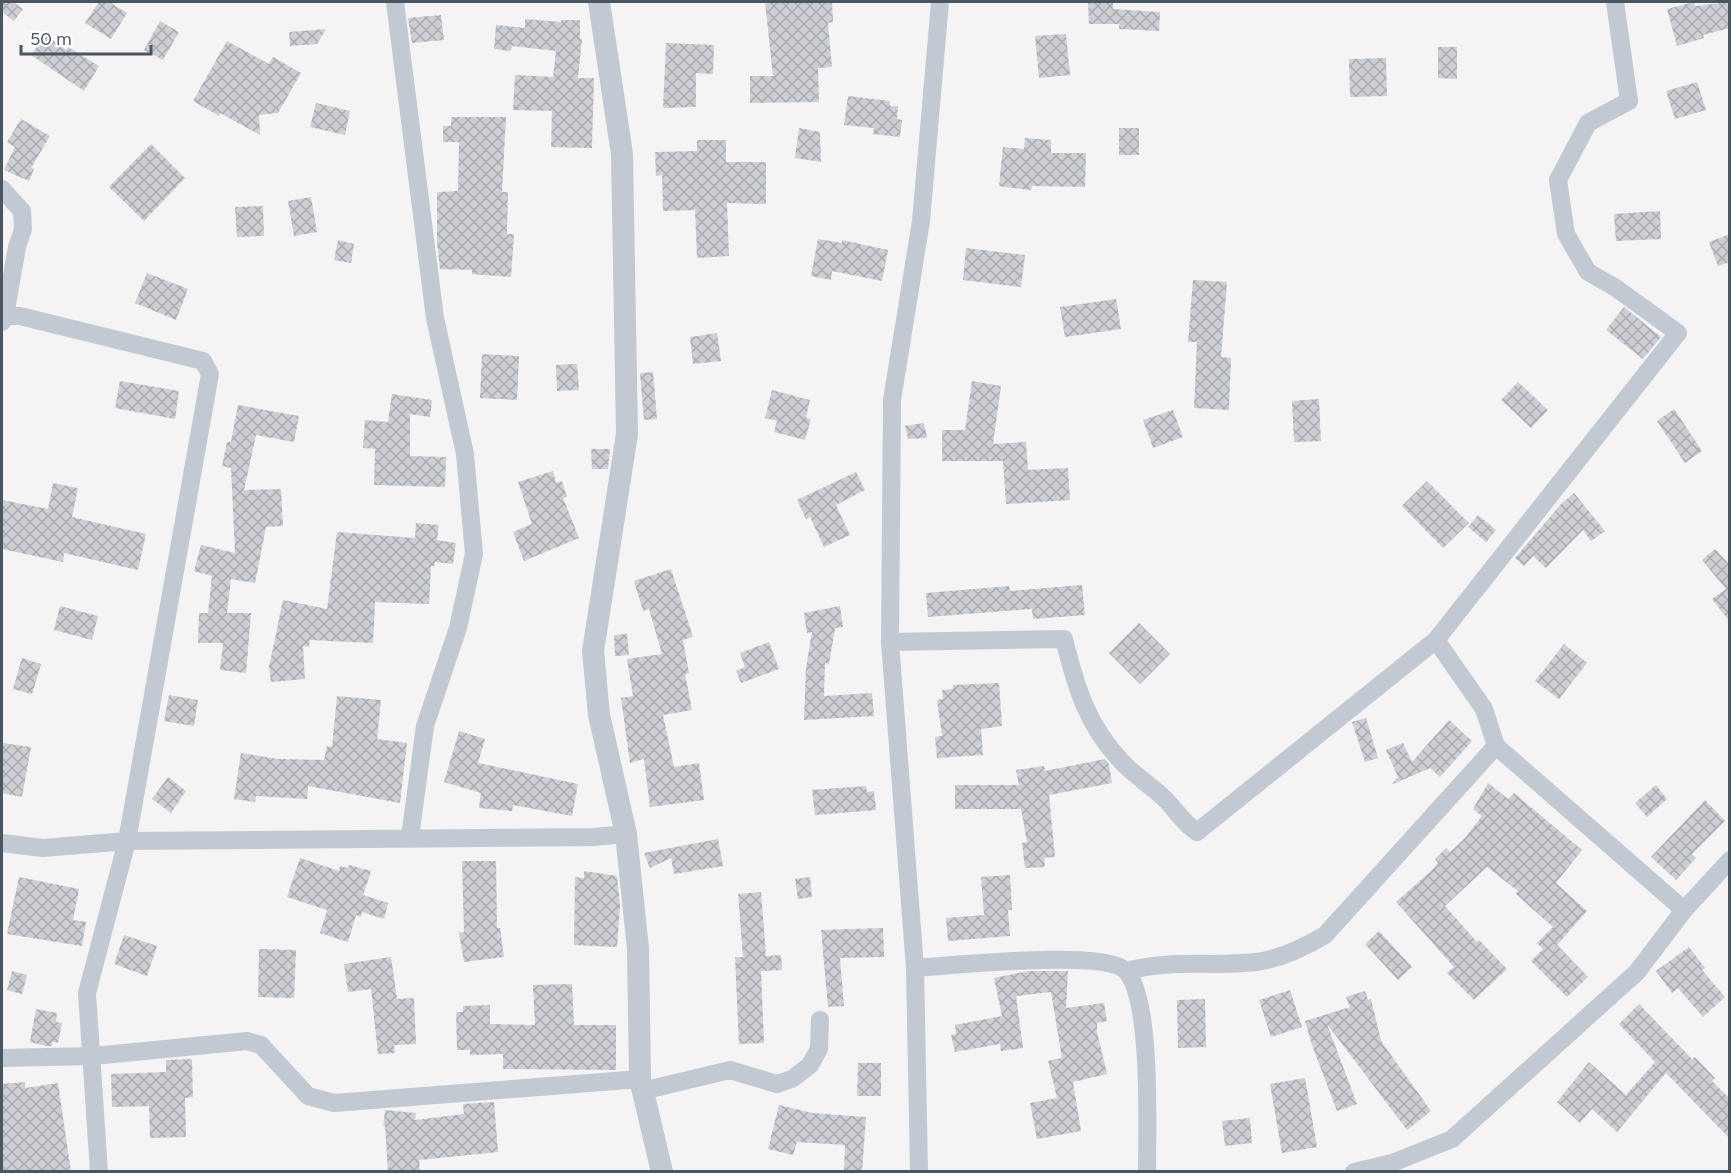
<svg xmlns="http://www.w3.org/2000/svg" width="1731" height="1173" font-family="Figtree,sans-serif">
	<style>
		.building { fill: url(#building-cross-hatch) }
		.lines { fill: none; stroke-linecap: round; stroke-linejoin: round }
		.minor { stroke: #c1cad2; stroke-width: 18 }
		.tertiary { stroke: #c1cad2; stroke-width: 22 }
	</style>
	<defs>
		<pattern id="building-cross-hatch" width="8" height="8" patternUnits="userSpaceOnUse" patternTransform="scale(1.5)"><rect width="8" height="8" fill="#cdcfd5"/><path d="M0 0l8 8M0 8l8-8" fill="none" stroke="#a8abb0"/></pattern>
	</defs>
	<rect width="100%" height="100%" fill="#f5f3f3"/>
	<path class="building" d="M2,2H13L23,9L14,21L2,12Z
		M99,2H109L127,13L111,39L85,23Z
		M765,2H832L833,22L828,23L832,67L818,68L819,102L750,103V76H773Z
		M1088,2H1113V9L1160,12L1159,31L1119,29V24H1089Z
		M1694,2L1695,6L1730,2V28L1703,35L1704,38L1677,46L1667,9Z
		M441,15L444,40L412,43L408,18Z
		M525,19L561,22V20H580V39H582L578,78H594L592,148L551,147L552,111L513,110L515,75L553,77L556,51L512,46L511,51L494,49L496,25L525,28Z
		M160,21L179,32L163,60L144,50Z
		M326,29L317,44L290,46L289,32Z
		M1066,34L1070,75L1039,78L1035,36Z
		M46,35L66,50L68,47L99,66L84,91L31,55Z
		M227,41L269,64L273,57L301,73L278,113L259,115L260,135L220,113L219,116L193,101Z
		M666,43L714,45L713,74L696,73V107L663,108Z
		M1438,47H1457V79L1438,78Z
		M1386,58L1387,96L1350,97L1349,59Z
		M1697,82L1706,110L1675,119L1666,91Z
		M848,96L890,101V106H898L897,119L902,120L900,137L873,134L874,128L844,125Z
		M316,103L350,111L345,135L310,127Z
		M451,117H506L502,192H508L507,234H514L511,277L472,274V270L440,269L437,242V192L458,191L459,142H443V126H451Z
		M21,119L50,136L31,168L34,169L29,181L4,170L15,147L7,142Z
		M799,128L820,132L821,162L795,158Z
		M1119,128H1139V155H1119Z
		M1025,138L1051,140V153H1086L1085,187L1032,186L1031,190L999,186L1003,147L1024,149Z
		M697,140H726V162H766V204L727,203L729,256L697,258L695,210L663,211L662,175L656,176L655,152L697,151Z
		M151,144L185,178L144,221L109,187Z
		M311,197L317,232L294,236L288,201Z
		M263,206L264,236L237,237L235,207Z
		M1660,211L1661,239L1616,241L1614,214Z
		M1730,234V262L1718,266L1709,242Z
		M818,239L842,243V240L888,250L882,281L832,271L831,280L811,276Z
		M338,240L354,244L351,263L334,260Z
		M966,248L1025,255L1021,287L963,280Z
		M147,273L188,289L176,320L135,303Z
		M1193,280L1227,282L1221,357L1231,358L1229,410L1194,408L1197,342H1188Z
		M1116,299L1121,329L1065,337L1060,307Z
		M1624,307L1661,337L1643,359L1606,330Z
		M717,333L721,361L693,364L690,337Z
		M482,354L519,356L517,400L480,398Z
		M577,364L579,390L557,391L556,365Z
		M653,372L657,419L644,420L640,373Z
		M120,381L179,391L175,419L115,408Z
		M972,381L1001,386L993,444L1026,442L1028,470L1068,468L1070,500L1006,504L1003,461H942V430H965Z
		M1518,382L1548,410L1531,428L1501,400Z
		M772,390L810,400L806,418L811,419L805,440L774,432L777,421L765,418Z
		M392,394L432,400L430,417L410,414V456L446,457L445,487L374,485L375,449L363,448L365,420L388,422Z
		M1319,399L1321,441L1294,442L1292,401Z
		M238,405L299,416L294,442L256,435L244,490L281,489L283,526L266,527L255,583L231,579L227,613H251L246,673L220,670L223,643H198L199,613H208L212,576L194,571L201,545L235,553L231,468L222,466L227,442H231Z
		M1674,409L1702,451L1685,463L1657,421Z
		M1173,410L1183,437L1153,448L1143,420Z
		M924,423L927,438L908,439L905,426Z
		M591,449H610L608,469H592Z
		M553,471L556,483L562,481L567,497L563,498L579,538L524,561L513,532L532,524L518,482Z
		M856,472L865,490L836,505L850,535L824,547L810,517L806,519L797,500Z
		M1427,481L1469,523L1443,548L1402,506Z
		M53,483L78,488L72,517L146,534L138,570L64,553L63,562L2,549V500L48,509Z
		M1574,493L1605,531L1591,541L1583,530L1546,568L1533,556L1524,566L1515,558L1561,504Z
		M1478,515L1496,530L1486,542L1468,527Z
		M416,523L439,525L437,540L456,543L453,564L435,562L434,566H431L429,604L375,602L373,643L310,640L309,647L303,646L305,679L271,682L269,667L283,600L327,609L337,532L415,538Z
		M1715,549L1730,565V622L1712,599L1726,589L1702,560Z
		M671,569L693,637L683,640L689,673L685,674L692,710L663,715L674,767L699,763L704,800L650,807L644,759L630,763L621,698L633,696L627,659L662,654L649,609L643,611L634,581Z
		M1082,585L1085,615L1033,619L1032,609L928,617L926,593L1009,586L1010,591Z
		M60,606L98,616L92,640L54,630Z
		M840,606L843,627L835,628L829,664L825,663L824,696L872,693L874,716L804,720L806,668L812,632L807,633L804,613Z
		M1139,623L1170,654L1140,684L1109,653Z
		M627,634L629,655L615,656L614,635Z
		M769,642L779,669L741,683L736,671L745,667L740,653Z
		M1564,644L1587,663L1559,699L1535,681Z
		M22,658L41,664L32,694L13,689Z
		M999,683L1002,726L981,729L983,755L937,758L935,737L942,736L937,700L943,699L942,690L953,689V685Z
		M169,695L198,700L194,726L164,721Z
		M337,696L381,700L377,739L407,743L400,803L308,786L307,799L256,796L255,802L234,799L241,753L278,759L324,760L327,746L332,747Z
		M1366,718L1378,758L1365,762L1352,722Z
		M1449,720L1472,741L1440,777L1430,768L1391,785L1398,777L1386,750L1403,743L1412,762Z
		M459,731L485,739L478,763L578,784L572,816L513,805L512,811L479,808L481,793L444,782Z
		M2,743L31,747L22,797L2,793Z
		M1105,759L1109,764L1112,783L1049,795L1055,857L1044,858L1045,867L1025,868L1022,843L1027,842L1021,809H955V785H1019L1016,770L1044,766L1045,771Z
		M168,777L186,791L171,813L152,799Z
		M1488,783L1508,799L1514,793L1582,850L1556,883L1587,911L1557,945L1588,977L1567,997L1531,961L1543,949L1537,943L1553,927L1516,894L1518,891L1487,867L1445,906L1477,942L1479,940L1507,969L1474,1000L1447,973L1454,967L1396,902L1433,869L1438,863L1435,859L1446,848L1450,852L1464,839L1482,816L1473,809Z
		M1656,785L1667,799L1647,817L1635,803Z
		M866,786L867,792L874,791L876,810L815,815L812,790Z
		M1705,800L1725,821L1692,854L1696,858L1676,880L1651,857Z
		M718,839L723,866L674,874L671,858L650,868L644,853Z
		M300,858L339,871L340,866L348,868L349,865L371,871L363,895L388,903L384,919L362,912L361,917L356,915L348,942L320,933L327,910L287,897Z
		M462,861H496L497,928H500L504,957L464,962L459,933L464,932Z
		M584,871L617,876L620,906L617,947L574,945L575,877L584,878Z
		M1010,875L1012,910H1008L1010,936L948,941L946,918L984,915L981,877Z
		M19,877L79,889L73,920L86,922L82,946L7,934Z
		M810,877L812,897L798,899L795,879Z
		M761,892L766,956L781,955L782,970L761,971L764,1043L739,1044L735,957H743L738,894Z
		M883,928L884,957L840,958L844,1006L828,1007L821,930Z
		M1379,931L1412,967L1398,980L1365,944Z
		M124,935L157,946L147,976L114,964Z
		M1689,947L1705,968L1702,970L1725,997L1703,1017L1678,988L1672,993L1656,971Z
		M259,949L296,950L294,998L258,997Z
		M391,957L397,999L414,998L416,1044L394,1045L395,1053L378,1054L371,989L348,992L344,964Z
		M12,971L27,975L22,994L7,990Z
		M1028,971H1068L1066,1008L1104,1003L1107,1021L1097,1023V1032L1107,1074L1073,1082L1081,1131L1037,1139L1030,1103L1057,1098L1048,1061L1062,1058L1051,992L1016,996L1023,1048L1001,1051L1000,1044L955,1052L951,1035L956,1034L955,1025L1002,1016L994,978Z
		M572,984L574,1025H616V1070L503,1069V1054L470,1055V1050H457L456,1012H463V1006L490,1005V1024L535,1025L533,985Z
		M1290,990L1302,1027L1271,1037L1259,1000Z
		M1365,991L1368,1000L1371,999L1381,1041L1431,1111L1407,1130L1327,1024L1357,1104L1337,1111L1312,1045L1305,1021L1350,1007L1346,997Z
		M1205,999L1206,1047L1178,1048L1177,1000Z
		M1639,1004L1692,1059L1695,1057L1715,1078L1712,1081L1730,1099V1139L1666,1073L1617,1132L1592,1109L1580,1123L1557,1102L1589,1062L1626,1095L1655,1062L1619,1024Z
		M36,1009L57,1013L56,1022L62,1023L58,1043L52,1042V1046H47L30,1042Z
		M192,1059L193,1097L185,1098L186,1137L150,1138L149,1106L112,1107L111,1074L166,1072V1060Z
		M858,1063H881V1096H857Z
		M1305,1078L1317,1147L1282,1153L1270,1084Z
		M25,1082V1088L58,1083L71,1172H2V1084Z
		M494,1102L498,1152L419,1160L420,1172H388L385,1126H383L385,1110L416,1113L415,1120L464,1114L463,1104Z
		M779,1105L812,1113L866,1117L862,1172H844L845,1145L797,1142L793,1155L768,1149Z
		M1250,1118L1252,1143L1225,1146L1222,1121Z"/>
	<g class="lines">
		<path class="minor" d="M395,2L435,318L465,454L474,554L458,628L425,726L410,837
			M2,189L22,211L23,229L17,247L5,316
			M2,322L5,316H20L203,361L210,374L127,841L87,993L99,1172
			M1436,640L1484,709L1496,746L1684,910
			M890,642L1064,639C1076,687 1087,726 1123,763C1135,776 1152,786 1165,799C1177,811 1183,823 1197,832L1436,640L1678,333L1616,288L1588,272L1566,234L1558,180L1588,123L1629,101L1615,2
			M2,843L43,848L127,841L594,837L626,834
			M915,968C950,966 1108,948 1127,972C1152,1003 1147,1129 1147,1172
			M1127,971C1169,959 1213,967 1256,962C1280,959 1305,947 1325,935L1496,746
			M2,1058L93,1056L247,1041L261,1045L308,1096L334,1103L640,1079
			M642,1091L730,1070L777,1084L792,1079L810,1065L819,1049L820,1020
			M919,1172L915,968L890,642L892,400L921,221L940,2
			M1354,1172L1392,1163L1452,1139L1637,972L1684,910L1730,860"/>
		<path class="tertiary" d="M599,2L622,154L627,434L593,651L599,715L626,834L638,949L640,1079L662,1172"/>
	</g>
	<rect width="1731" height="1173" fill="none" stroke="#4a5661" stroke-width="6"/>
	<path d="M21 45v9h130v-9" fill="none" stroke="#4a5661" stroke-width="3"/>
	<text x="30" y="45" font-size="18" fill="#4a5661" stroke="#ffffff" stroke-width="4.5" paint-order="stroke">50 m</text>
</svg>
